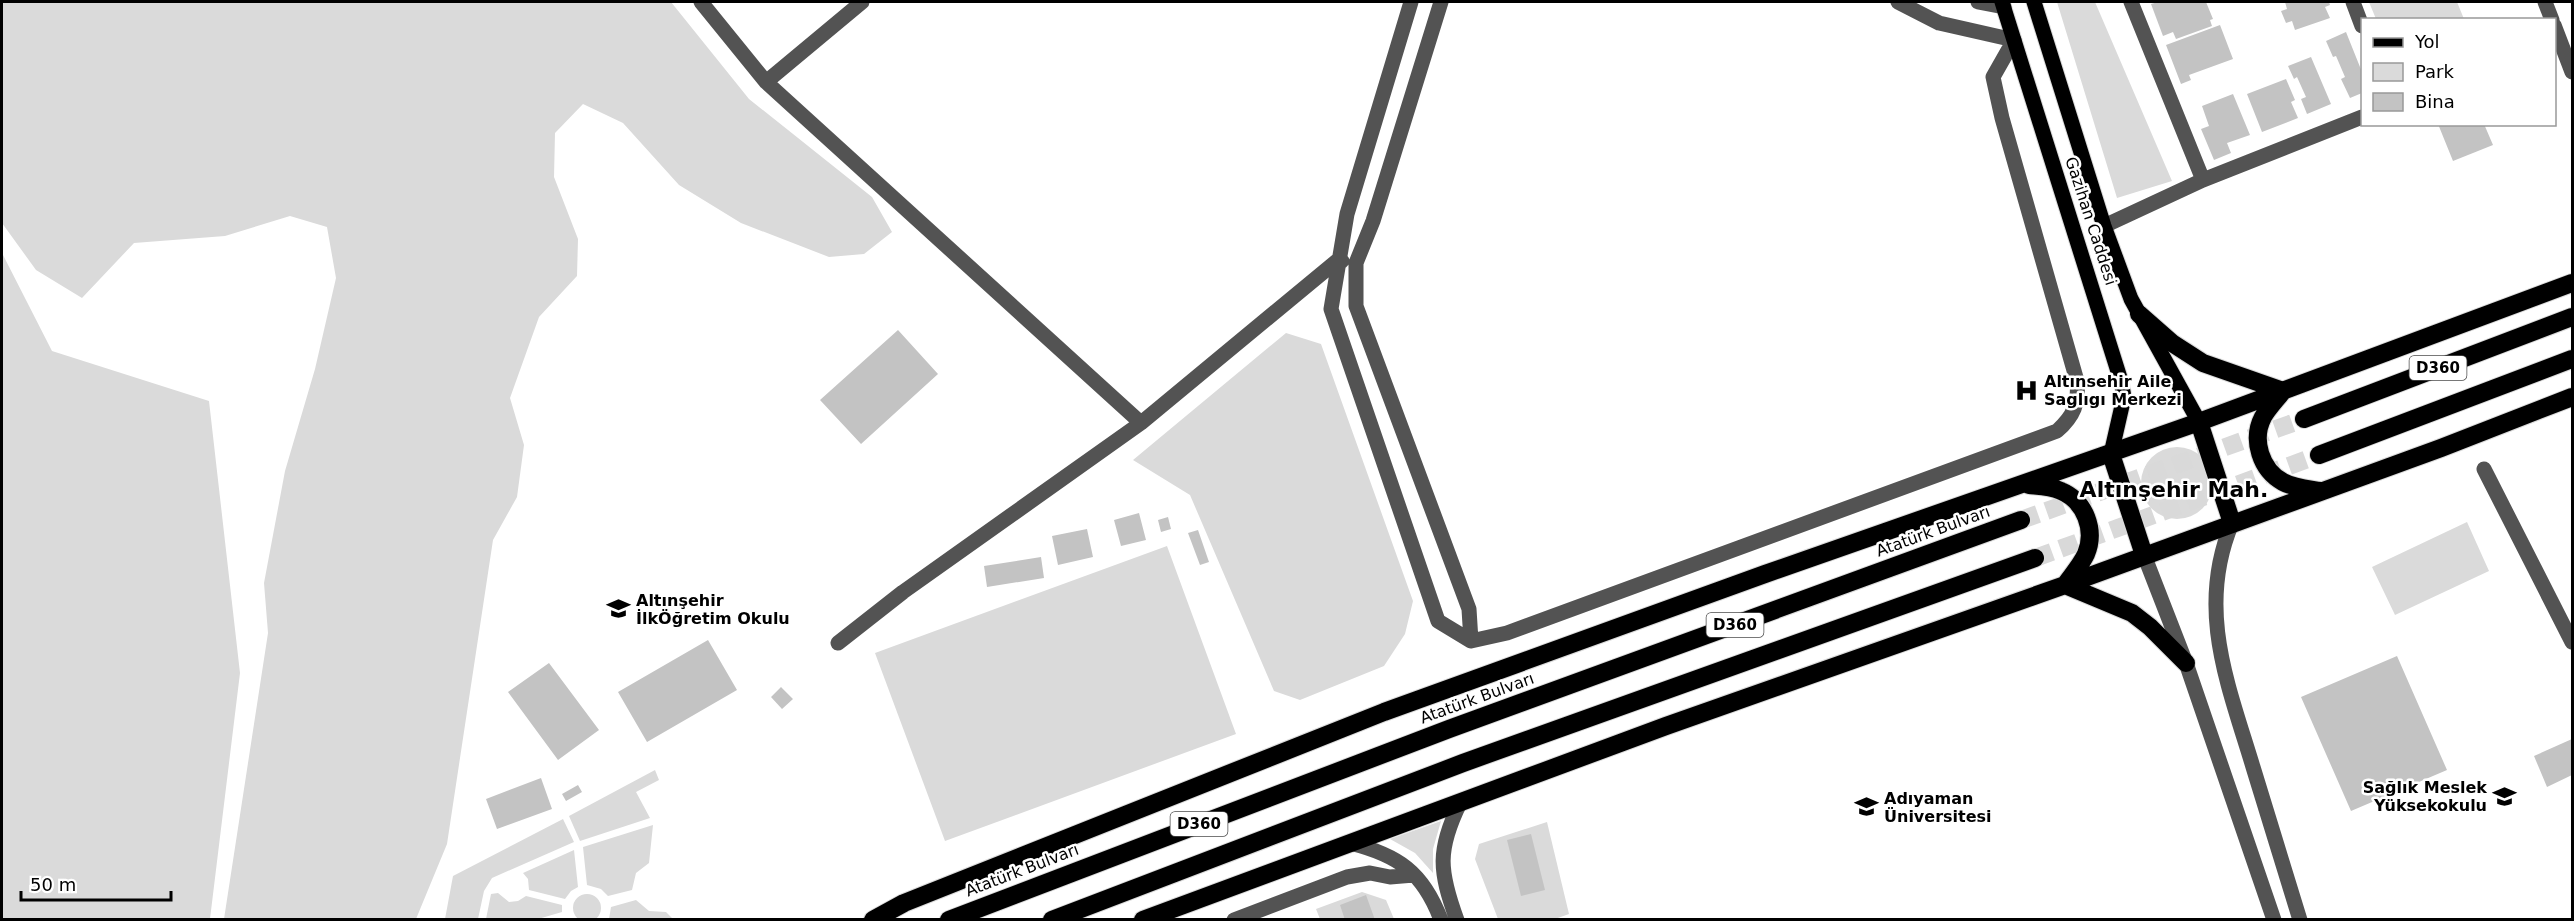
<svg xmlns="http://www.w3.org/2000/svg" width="2574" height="921" font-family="'DejaVu Sans',sans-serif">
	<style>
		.green { fill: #dadada }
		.building { fill: #c3c3c3 }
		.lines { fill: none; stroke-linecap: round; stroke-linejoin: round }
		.highway-tunnel { stroke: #d9d9d9; stroke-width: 18; stroke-dasharray: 18 9; stroke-linecap: butt }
		.major-casing { stroke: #dbdbdb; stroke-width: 17 }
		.highway-casing { stroke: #dbdbdb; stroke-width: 20 }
		.minor { stroke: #535353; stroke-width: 15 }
		.major { stroke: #000; stroke-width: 15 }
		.highway { stroke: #000; stroke-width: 18 }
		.labels { text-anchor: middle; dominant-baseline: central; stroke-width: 5; stroke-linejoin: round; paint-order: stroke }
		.shield { fill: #fff; stroke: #4c4c4c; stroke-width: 1.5 }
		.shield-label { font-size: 15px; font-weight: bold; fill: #000 }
		.street-label { font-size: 16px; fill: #000; stroke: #fff }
		.poi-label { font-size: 16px; font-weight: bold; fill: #000; stroke: #fff; text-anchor: start }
		.district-label { font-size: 22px; font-weight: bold; fill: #000; stroke: #fff }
	</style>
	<rect width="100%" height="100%" fill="#fff"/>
	<path class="green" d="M2,2H671L749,99L872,197L892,232L864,254L829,257L741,223L679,185L623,123L583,104L555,133L554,177L578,239L577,276L539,317L510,398L524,445L517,497L493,540L447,844L416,919H224L268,633L264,583L285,471L315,369L336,278L327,227L290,216L225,236L134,243L82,298L36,270L2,223Z
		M2057,2H2095L2172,181L2117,198Z
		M2369,2H2457L2464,19H2376Z
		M2,253L52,351L209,401L240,673L210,919H2Z
		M1286,333L1321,344L1413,601L1405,634L1384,666L1300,700L1274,691L1190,495L1133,460Z
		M2141 483a36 36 0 1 1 72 0a36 36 0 1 1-72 0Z
		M2467,522L2489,571L2395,615L2372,567Z
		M1167,546L1236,734L945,841L875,653Z
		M655,770L659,780L636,792L650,818L580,841L569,816Z
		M563,819L574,842L492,878L484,891L478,919H445L453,876Z
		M1441,821L1433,849V873L1415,853L1390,839Z
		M1547,822L1569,914L1555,919H1498L1475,859L1479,844Z
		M653,825L649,863L636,873L632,890L608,896L601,889L587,885L583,847Z
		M574,850L578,887L571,891L565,899L529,890L528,879L523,873Z
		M1362,892L1386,900L1394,919H1320L1316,909Z
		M498,893L509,902L518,901L526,896L562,905V912L538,919H486L491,894Z
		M573 908a14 14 0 1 1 28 0a14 14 0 1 1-28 0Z
		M636,900L649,911L666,912L673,919H609L611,907Z"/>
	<path class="building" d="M2158,2H2206L2213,19L2210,20L2212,26L2176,39L2173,32L2163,36L2151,4Z
		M2285,2H2329L2330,5L2325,7L2330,18L2295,30L2292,21L2286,23L2281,11L2287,9Z
		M2220,25L2233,59L2189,75L2191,80L2181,84L2166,45Z
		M2346,32L2362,72V93L2350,98L2341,79L2345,77L2336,56L2333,57L2326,41Z
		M2311,57L2331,104L2307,114L2301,99L2306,97L2297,77L2294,79L2288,66Z
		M2286,79L2295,100L2291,102L2298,118L2262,132L2247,94Z
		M2233,94L2250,135L2227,143L2231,153L2214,160L2201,129L2209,126L2202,106Z
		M2438,124H2484L2493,145L2453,161Z
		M898,330L938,374L861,444L820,400Z
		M1139,513L1146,540L1121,546L1114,520Z
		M1168,517L1171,529L1161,532L1158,520Z
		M1087,529L1093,557L1058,565L1052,536Z
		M1198,530L1209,562L1200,565L1188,533Z
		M1041,557L1044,578L987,587L984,566Z
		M708,640L737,690L647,742L618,692Z
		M2397,656L2447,770L2351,811L2301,697Z
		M549,663L599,730L558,760L508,692Z
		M781,687L793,699L782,709L771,697Z
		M2572,739V775L2547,787L2534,756Z
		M541,778L552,809L497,829L486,799Z
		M578,785L582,792L566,801L562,794Z
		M1531,834L1545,890L1521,896L1507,840Z
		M1366,895L1375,920H1345L1340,905Z"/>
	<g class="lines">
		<path class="highway-tunnel" d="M2021,520L2304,419
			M2035,558L2319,455"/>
		<defs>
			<path id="major" d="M2002,2L2121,381L2124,397L2111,454
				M2034,2L2104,226L2131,299L2199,422"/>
			<path id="highway" d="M2139,314L2172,343L2203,363L2283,391C2276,400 2268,408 2263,417C2251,440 2261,470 2283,482C2294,488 2308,489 2320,491
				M2304,419L2572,317
				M2199,422L2232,523
				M2111,454L2144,555
				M2319,455L2572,359
				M2029,485C2040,486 2051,486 2061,491C2085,501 2096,530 2086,554C2081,565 2072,575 2065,585L2132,613L2150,627L2186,663
				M873,920L904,903L1384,712L1765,574L2199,422L2572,283
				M949,920L1449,729L2021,520
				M1052,920L1463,763L2035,558
				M1143,920L1666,726L2065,585L2441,448L2572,397"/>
		</defs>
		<use href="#major" class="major-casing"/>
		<use href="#highway" class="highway-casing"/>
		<path class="minor" d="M701,2L766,82L1141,423
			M1411,2L1347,214L1331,309L1438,621L1471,641L1507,633L2057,431C2074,416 2079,403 2077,381L2002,118L1993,77L2014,40L1939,23L1898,2
			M1441,2L1373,221L1356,263V306L1469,609L1471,641
			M1978,2L2004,7
			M2131,2L2203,180
			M2353,2L2362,26
			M2545,2L2552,20
			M2554,25L2572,72
			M766,82L862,2
			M2104,226L2203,180L2362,117
			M2484,469L2572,642
			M2232,523C2196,609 2228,684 2253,767C2269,818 2284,869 2300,920
			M2144,555L2186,663L2274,920
			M838,643L903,592L1141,423L1338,260L1342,261
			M1350,843C1398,855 1423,872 1441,920
			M1234,920L1347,877L1370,873L1390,877L1414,875
			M1457,920C1439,871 1437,850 1460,803"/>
		<use href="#major" class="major"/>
		<use href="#highway" class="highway"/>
	</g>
	<defs>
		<symbol id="hospital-bare" viewBox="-9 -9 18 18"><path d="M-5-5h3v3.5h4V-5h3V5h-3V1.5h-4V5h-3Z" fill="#000" stroke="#fff" stroke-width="2.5" paint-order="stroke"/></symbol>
		<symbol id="school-bare" viewBox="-9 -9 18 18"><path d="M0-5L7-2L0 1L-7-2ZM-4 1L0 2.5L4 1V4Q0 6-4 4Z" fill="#000" stroke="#fff" stroke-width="2.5" paint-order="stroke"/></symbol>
		<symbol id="university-bare" viewBox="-9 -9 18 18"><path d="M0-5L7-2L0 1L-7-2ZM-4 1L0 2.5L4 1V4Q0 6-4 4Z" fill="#000" stroke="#fff" stroke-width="2.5" paint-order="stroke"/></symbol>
	</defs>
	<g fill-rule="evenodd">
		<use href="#hospital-bare" x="2010" y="374" width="33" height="33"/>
		<use href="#school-bare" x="602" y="592" width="33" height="33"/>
		<use href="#university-bare" x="2488" y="780" width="33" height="33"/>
		<use href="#university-bare" x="1850" y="790" width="33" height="33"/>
	</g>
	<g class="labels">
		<g class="shield">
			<rect x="2409.5" y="356" width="57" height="24" rx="4.5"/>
			<rect x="1706.5" y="613" width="57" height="24" rx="4.5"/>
			<rect x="1170.5" y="812" width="57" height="24" rx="4.5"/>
		</g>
		<g class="shield-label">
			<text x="2438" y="368">D360</text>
			<text x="1735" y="625">D360</text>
			<text x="1199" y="824">D360</text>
		</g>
		<g class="street-label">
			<text transform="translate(2091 221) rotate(72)">Gazihan Caddesi</text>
			<text transform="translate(1933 531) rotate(-20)">Atatürk Bulvarı</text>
			<text transform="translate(1477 698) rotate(-20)">Atatürk Bulvarı</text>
			<text transform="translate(1022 870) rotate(-21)">Atatürk Bulvarı</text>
		</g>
		<g class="poi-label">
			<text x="2044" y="381">Altınsehir Aile<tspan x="2044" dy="18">Saglıgı Merkezi</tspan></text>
			<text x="636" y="600">Altınşehir<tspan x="636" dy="18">İlkÖğretim Okulu</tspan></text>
			<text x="2487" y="787" text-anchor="end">Sağlık Meslek<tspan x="2487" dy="18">Yüksekokulu</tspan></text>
			<text x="1884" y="798">Adıyaman<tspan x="1884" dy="18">Üniversitesi</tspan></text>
		</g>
		<g class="district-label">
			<text x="2174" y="489">Altınşehir Mah.</text>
		</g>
	</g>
	<rect width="2574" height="921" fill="none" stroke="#000000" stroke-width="6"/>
	<rect x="2361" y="18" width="195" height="108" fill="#ffffff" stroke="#999999" stroke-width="1.5"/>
	<rect x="2373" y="38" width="30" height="9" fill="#000000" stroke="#999999" stroke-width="1.5"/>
	<text x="2415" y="48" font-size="18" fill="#000000">Yol</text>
	<rect x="2373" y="63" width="30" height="18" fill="#dadada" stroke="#999999" stroke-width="1.5"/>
	<text x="2415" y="78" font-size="18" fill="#000000">Park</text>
	<rect x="2373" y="93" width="30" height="18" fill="#c3c3c3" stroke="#999999" stroke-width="1.5"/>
	<text x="2415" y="108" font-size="18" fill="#000000">Bina</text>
	<path d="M21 891v9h150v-9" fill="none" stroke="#000000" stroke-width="3"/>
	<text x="30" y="891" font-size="18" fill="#000000" stroke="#ffffff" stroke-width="4.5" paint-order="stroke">50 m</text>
</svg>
